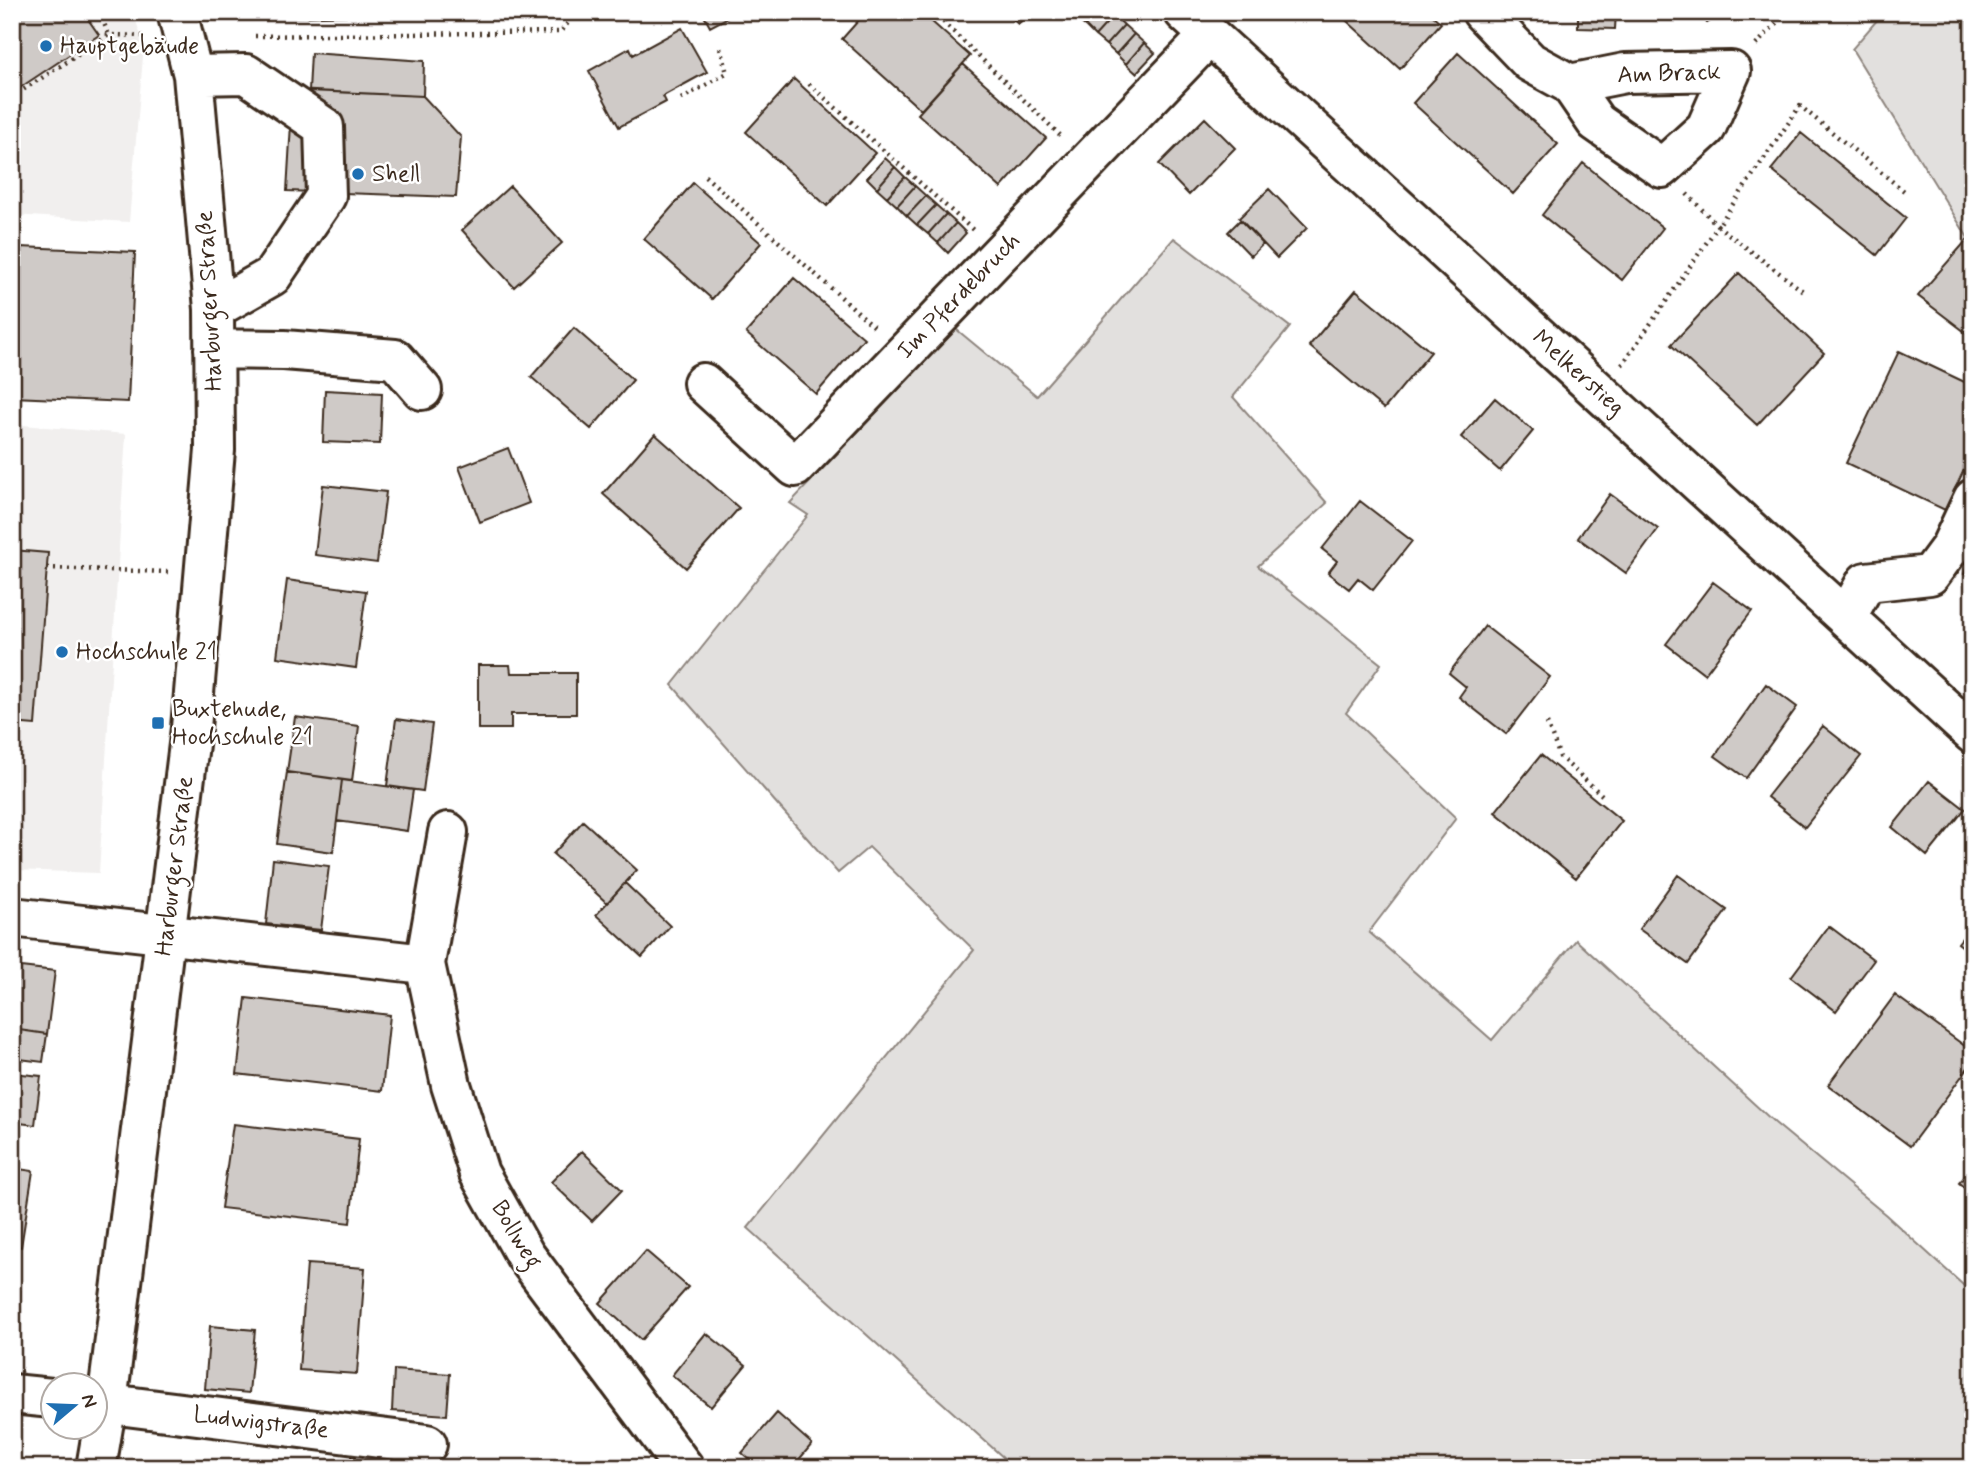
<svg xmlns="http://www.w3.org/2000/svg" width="1985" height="1480" font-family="Mynerve,sans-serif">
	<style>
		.built { fill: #f1efee }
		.green { fill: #e2e0de; stroke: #8e857e; stroke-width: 2 }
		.building { fill: #cfcac7; stroke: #3b2a1e; stroke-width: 2 }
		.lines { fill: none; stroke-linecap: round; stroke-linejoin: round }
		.minor-casing { stroke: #3b2a1e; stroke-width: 44 }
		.path { stroke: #3b2a1e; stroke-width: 4.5; stroke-dasharray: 2 5; stroke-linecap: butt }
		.minor { stroke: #fff; stroke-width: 38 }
		.poi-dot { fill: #1f6fb2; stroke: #fff; stroke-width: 2.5 }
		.labels { text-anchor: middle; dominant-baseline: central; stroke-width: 5; stroke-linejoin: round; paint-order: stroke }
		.poi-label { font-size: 24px; fill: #3b2a1e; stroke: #fff; text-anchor: start }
		.street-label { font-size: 24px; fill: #3b2a1e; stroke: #fff }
	</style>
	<rect width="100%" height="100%" fill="#fff"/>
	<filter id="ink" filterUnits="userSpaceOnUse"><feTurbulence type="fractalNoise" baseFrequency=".0143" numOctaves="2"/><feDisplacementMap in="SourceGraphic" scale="14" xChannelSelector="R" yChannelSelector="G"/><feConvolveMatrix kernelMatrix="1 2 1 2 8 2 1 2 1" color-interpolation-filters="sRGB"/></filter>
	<g filter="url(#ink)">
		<path class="built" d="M12,12H133L144,45L129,222L12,215Z
			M12,424L126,434L99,873L12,870Z"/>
		<path class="green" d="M1884,12H1973V246L1852,49Z
			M1174,238L1290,327L1233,397L1327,503L1258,566L1381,664L1346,713L1456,818L1369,932L1492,1040L1576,940L1775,1123L1886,1215L1973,1294V1468H1015L748,1228L974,950L869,847L838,873L672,685L808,515L790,503L956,329L1037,396Z"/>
		<path class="building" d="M12,12H83L99,35L12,93Z
			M287,12H357V15L287,17Z
			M702,12H738L710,27Z
			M866,12H921L970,56L921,110L842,39Z
			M1005,12H1030L1018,24Z
			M1078,12H1097L1085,26L1074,17Z
			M1097,12L1114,15L1095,36L1085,26Z
			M1337,12H1429L1441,23L1400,69Z
			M1578,12H1616L1615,29L1578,28Z
			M1700,12H1724L1707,23Z
			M1114,15L1124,25L1106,45L1095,36Z
			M1124,25L1134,34L1116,54L1106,45Z
			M682,28L707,72L663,96L666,102L619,127L589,71L630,48L633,55Z
			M1134,34L1144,43L1126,64L1116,54Z
			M1144,43L1155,53L1136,73L1126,64Z
			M311,53L424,61L423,96L309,91Z
			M1458,53L1558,144L1513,194L1413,103Z
			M963,64L1046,138L1001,188L918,114Z
			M794,79L875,153L827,206L746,132Z
			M293,90L423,96L461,137L456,197L287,191Z
			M1205,118L1235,148L1189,195L1159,164Z
			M1801,133L1906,218L1877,255L1771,170Z
			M885,158L895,167L877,188L867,178Z
			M1583,163L1663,228L1622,280L1542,215Z
			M895,167L905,177L887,197L877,188Z
			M905,177L915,186L897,206L887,197Z
			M693,183L761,243L712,299L644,239Z
			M510,186L562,243L514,287L462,230Z
			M915,186L926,196L907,216L897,206Z
			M1269,189L1307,228L1277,258L1239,218Z
			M926,196L936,205L917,225L907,216Z
			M936,205L946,214L928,234L917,225Z
			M946,214L956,223L938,243L928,234Z
			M1240,220L1263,244L1251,256L1228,232Z
			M956,223L966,233L948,253L938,243Z
			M1973,233V338L1918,296Z
			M20,247L135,252L128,402L13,397Z
			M1739,273L1824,353L1757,425L1671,345Z
			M794,278L864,338L816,394L746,333Z
			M1356,290L1431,352L1384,409L1309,346Z
			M574,328L633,380L591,429L531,377Z
			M1899,351L1973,386V451L1945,510L1846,463Z
			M325,390L382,393L380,444L323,442Z
			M1495,398L1533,431L1500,471L1461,437Z
			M655,434L739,508L686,568L603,494Z
			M508,448L529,503L480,522L459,467Z
			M323,485L386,492L377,563L315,555Z
			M1610,494L1658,529L1626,573L1578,538Z
			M1360,501L1412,541L1373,590L1358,578L1349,589L1328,573L1337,561L1322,549Z
			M12,550L48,553L35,725L12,723Z
			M1973,550V578L1964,574Z
			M287,580L366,591L356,668L277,657Z
			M1713,582L1752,611L1705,674L1666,644Z
			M1485,626L1550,677L1506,734L1459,697L1466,687L1449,673Z
			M478,665H510L511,673H576V714H511V729H478Z
			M1766,684L1797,707L1746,778L1715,756Z
			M295,717L359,726L352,781L287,772Z
			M396,719L432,724L423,791L387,786Z
			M1823,726L1861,756L1805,827L1767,797Z
			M1541,755L1622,821L1576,878L1495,812Z
			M287,772L342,780L333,852L277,844Z
			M342,780L413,790L407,831L337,821Z
			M1929,781L1965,809L1927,856L1892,827Z
			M583,821L637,870L607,903L553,854Z
			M273,859L329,866L321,930L266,924Z
			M1678,875L1727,910L1688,964L1639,929Z
			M625,883L670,926L642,957L596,915Z
			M1973,924V955L1958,943Z
			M1829,926L1874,960L1836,1011L1791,977Z
			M12,966L55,971L47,1034L12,1029Z
			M1895,995L1973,1052V1061L1910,1146L1828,1085Z
			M246,998L390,1015L382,1091L237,1074Z
			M12,1029L47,1034L43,1062L12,1058Z
			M12,1073L41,1076L35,1125L12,1122Z
			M233,1124L359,1139L350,1223L221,1208Z
			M582,1151L622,1190L592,1221L551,1182Z
			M1973,1167V1195L1959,1183Z
			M12,1168L33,1171L21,1247L12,1246Z
			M646,1251L688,1287L641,1340L600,1303Z
			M307,1264L365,1268L357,1374L299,1370Z
			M12,1290L20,1291L12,1359Z
			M210,1326L255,1330L249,1393L205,1389Z
			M706,1333L746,1365L711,1407L672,1375Z
			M394,1370L450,1374L447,1415L392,1411Z
			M777,1413L812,1444L792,1468H759L742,1453Z
			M351,1457L381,1468H348Z"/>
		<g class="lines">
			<defs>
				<path id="minor" d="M1184,12L1973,734
					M1482,12L1530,62L1570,84L1596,122L1662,168L1706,128L1731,71L1625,73L1570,84
					M193,75L246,74L324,127L326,196L272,276L214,309
					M214,349L284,350L395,359L422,390
					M703,383L795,467L1209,36
					M1846,618L1866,582L1930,575L1950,548L1973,499
					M12,917L425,964L451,1085L479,1173L525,1255L684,1468
					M425,964L448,832
					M12,1394L52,1398
					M94,1402L427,1444
					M96,1468L107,1403L191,728L215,450L214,309L193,75L177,12"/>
			</defs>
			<use href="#minor" class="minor-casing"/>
			<path class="path" d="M99,12L109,35
				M933,12L1063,138
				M255,36L561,32L576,12
				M1756,45L1787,12
				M809,84L973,230
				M12,97L109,35L144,36
				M681,99L727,73L720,48
				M705,176L877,329
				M1687,194L1718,226L1800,106L1904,191
				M1622,365L1718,226L1803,291
				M47,568L169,572
				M1547,723L1560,757L1603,796"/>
			<use href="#minor" class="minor"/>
		</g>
	</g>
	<g class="poi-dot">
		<circle cx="46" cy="46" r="7"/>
		<circle cx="358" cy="174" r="7"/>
		<circle cx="62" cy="652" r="7"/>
		<rect x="151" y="716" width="14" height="14" rx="3.5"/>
	</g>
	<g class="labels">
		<g class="poi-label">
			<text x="60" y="46">Hauptgebäude</text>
			<text x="372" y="174">Shell</text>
			<text x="76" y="652">Hochschule 21</text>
			<text x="172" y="709">Buxtehude,<tspan x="172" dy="28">Hochschule 21</tspan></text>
		</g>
		<g class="street-label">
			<text transform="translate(1669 74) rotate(-2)">Am Brack</text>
			<text transform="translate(959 296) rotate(-46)">Im Pferdebruch</text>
			<text transform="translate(210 301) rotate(-93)">Harburger Straße</text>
			<text transform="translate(1578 373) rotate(42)">Melkerstieg</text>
			<text transform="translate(175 866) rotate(-83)">Harburger Straße</text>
			<text transform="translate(516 1235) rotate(59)">Bollweg</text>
			<text transform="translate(261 1423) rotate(7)">Ludwigstraße</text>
		</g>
	</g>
	<rect width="1985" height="1480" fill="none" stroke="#fff" stroke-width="42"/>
	<rect x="21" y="21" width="1943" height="1438" fill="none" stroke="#3b2a1e" stroke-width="2.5" filter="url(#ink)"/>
	<g transform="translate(74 1406) rotate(71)"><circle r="33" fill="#ffffff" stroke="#b1aaa5" stroke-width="2"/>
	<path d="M0-5L12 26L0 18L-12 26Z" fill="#1f6fb2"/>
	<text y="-10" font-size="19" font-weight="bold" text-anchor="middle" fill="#3b2a1e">N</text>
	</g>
</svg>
